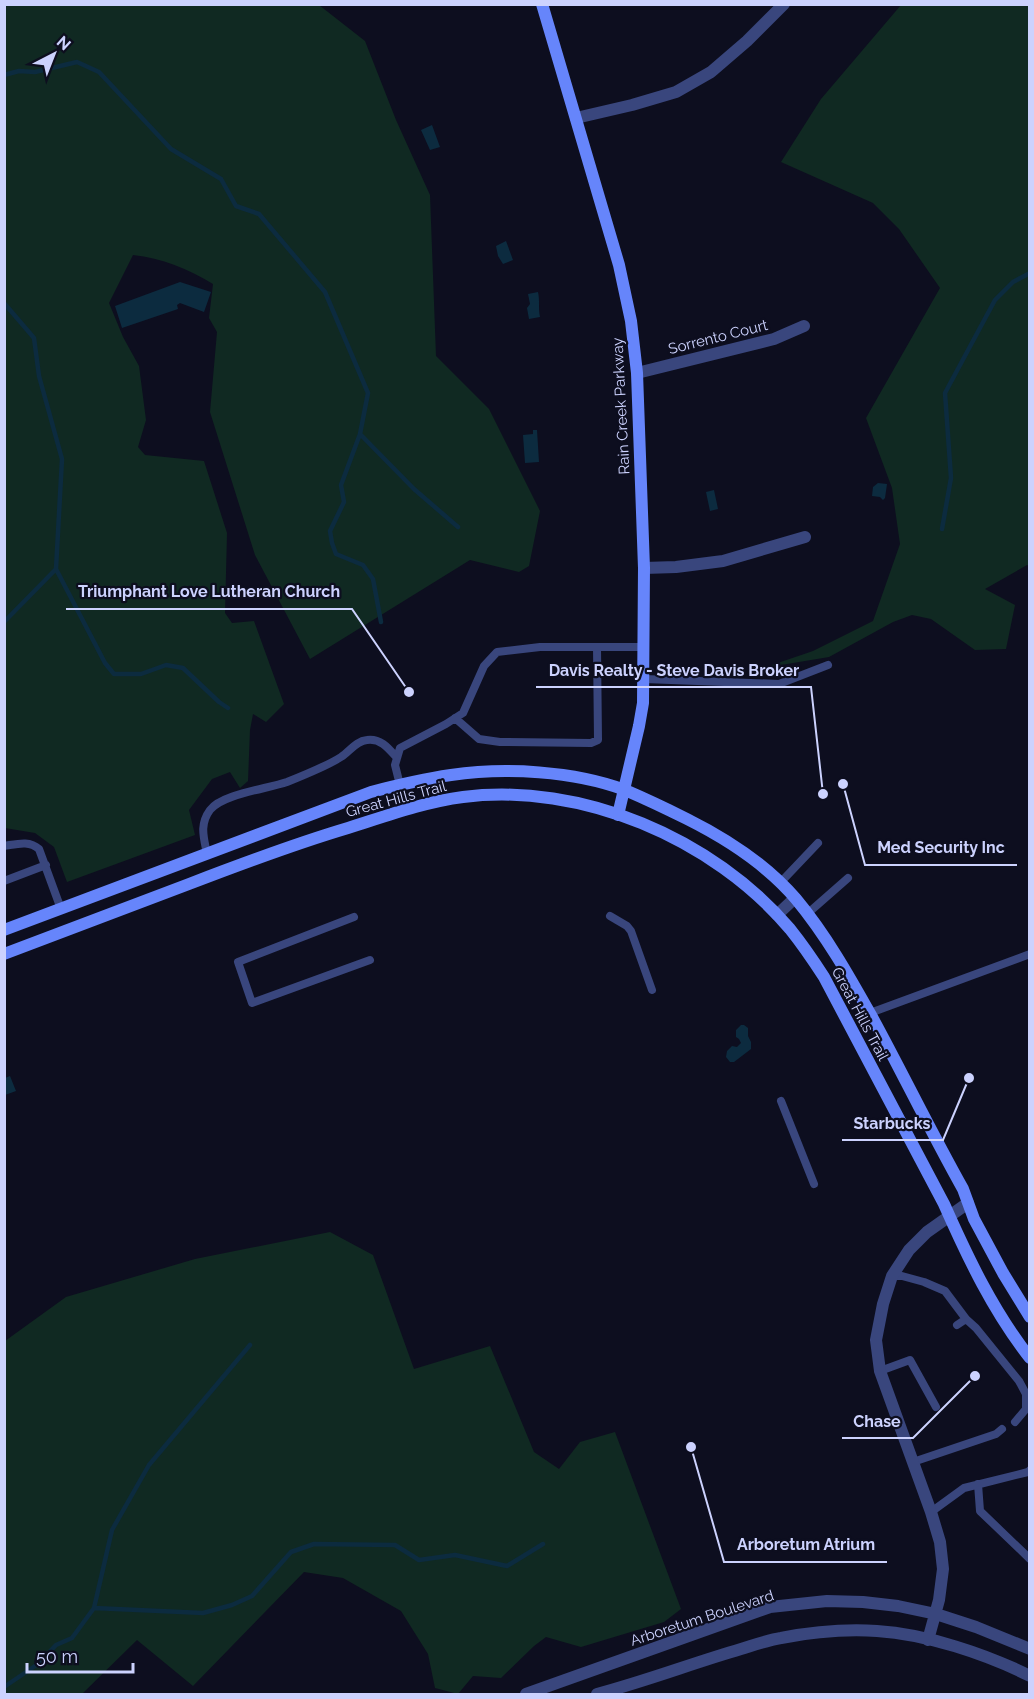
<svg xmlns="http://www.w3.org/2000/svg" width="1034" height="1699" font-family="Raleway,sans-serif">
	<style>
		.green { fill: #102922 }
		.water { fill: #0c2b3f }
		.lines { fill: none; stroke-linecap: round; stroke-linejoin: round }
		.stream { stroke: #0c2b3f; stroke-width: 4.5 }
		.lane { stroke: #39467d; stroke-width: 8 }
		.street { stroke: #39467d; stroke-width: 12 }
		.secondary { stroke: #6685fb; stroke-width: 12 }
		.labels { text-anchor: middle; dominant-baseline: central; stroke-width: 4.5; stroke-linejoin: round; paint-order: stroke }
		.street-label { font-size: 15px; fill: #ccd2fe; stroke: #0d0e1f }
		.leader { fill: none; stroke: #ccd2fe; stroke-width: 2 }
		.callout-dot { fill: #ccd2fe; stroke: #0d0e1f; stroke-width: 2 }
		.callout-label { font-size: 16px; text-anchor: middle; font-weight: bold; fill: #ccd2fe; stroke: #0d0e1f; stroke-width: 4.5; stroke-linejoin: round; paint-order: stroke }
	</style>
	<rect width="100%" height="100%" fill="#0d0e1f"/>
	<path class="green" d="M5,4L319,5L365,41L396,120L430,195L436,356L489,409L540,511L529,566L519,572L470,560L310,659L255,555L210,412L217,332L209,318L213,284C188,269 162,258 133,255L109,303L123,337L139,366L146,420L138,447L145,455L204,461L227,533L225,613L232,623L254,621L284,704L266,722L253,714L250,730L248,781L240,788L230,772L212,779L189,810L195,835L67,882L54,847L35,833L5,828Z
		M901,5H1029V566L1027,565L985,589L1015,605L1006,649L975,650L931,619L912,615L893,622L829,657L763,668L813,651L873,621L900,544L892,488L866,418L940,288L899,229L873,203L781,162L821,99Z
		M330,1232L373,1255L414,1369L490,1346L534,1452L559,1469L580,1442L615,1432L681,1609L664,1622L581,1647L546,1637L534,1646L501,1678L473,1676L458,1694L435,1688L428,1654L401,1611L343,1578L304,1572L193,1686L137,1640L82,1694H5V1341L66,1297L195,1259Z"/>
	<path class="water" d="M432,125L440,147L430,150L421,130Z
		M506,241L513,260L503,264L498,256L496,246Z
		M180,282L211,292L204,312L180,303L177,305L178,309L122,328L115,306Z
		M538,292C540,301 538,308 540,317L529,319L527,308L530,304L528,294Z
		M533,430H537L539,462L525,463L523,435L533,434Z
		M878,483L887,484L885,498L883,500L880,497L872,496L873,487Z
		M714,490L718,509L710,511L706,492Z
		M741,1025H744L748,1028V1036L751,1042V1049L734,1062H730L726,1057L727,1051L732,1046L737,1047L741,1043L739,1039L736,1037V1030Z
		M10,1076L16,1091L5,1095V1078Z"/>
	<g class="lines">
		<path class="stream" d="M4,75L19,71L35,72L77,62L99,72L171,149L221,179L236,206L259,214L325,292L368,393L360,434L341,485L344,502L330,531L332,543L336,554L363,565L373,579L381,622
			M4,303L34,338L39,376L62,459L56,569L105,663L114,674H141L166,665L183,668L219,702L228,708
			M360,434L414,489L458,527
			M942,529L951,478L945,393L995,300L1013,282L1030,273
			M4,622L56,569
			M94,1608L203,1613L232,1605L252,1596L291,1552L314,1544L395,1545L419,1560L455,1555L507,1566L543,1544
			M4,1687L38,1664L56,1645L72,1638L94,1608L112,1530L149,1465L250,1345"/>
		<path class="lane" d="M644,679L779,684L828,665
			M455,718L479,739L500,742L591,743L598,740L597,647
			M400,785L395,765L400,748L446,724L463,713L484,666L497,652L540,647H644
			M4,846C17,844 29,840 39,849L61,909
			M207,854C204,838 199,825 210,810C222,794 267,789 287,782C302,776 327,766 341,757C350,751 356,741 367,740C381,738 389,749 397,758
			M4,881L46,865
			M780,883L818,843
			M807,914L848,878
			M610,916L627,926L631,931L652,990
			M354,917L238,962L252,1003L370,960
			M870,1013L1030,954
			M781,1101L814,1184
			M892,1276H902L924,1282L945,1291L966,1319L976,1328L1019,1381L1026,1394V1409L1015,1422
			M957,1325L966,1319
			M880,1371L910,1360L936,1407
			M913,1462L996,1434L1002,1429
			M978,1484L980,1511L1030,1559
			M931,1512L964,1488L1028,1472L1030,1470"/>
		<path class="street" d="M576,118L632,105L676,92L711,72L747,41L784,4
			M637,373L774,339L804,326
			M644,568L676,567L723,561L805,537
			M777,915L795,898
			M928,1640L939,1600L943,1569L940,1542L931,1512L880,1371L876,1340L883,1304L892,1276L909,1250L927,1232L968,1203
			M526,1694L770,1607L827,1601L863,1602L898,1606L936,1614L976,1627L1030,1649
			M597,1694C646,1681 693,1663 741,1649C754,1645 768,1640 781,1638C812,1632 845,1629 877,1631C926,1634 986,1654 1030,1676"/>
		<path class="secondary" d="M542,4L619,265L631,321L637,373L644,568L643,703L639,726L618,815
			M4,930L371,792C398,785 424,779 451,775C505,767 574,771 625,790C646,799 667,809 687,819C727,839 767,865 796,899C826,935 849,976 872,1017C903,1074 931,1132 963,1189L974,1219L1003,1273L1030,1317
			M4,954C66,931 127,907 189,884C241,864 294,844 348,828C386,816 424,802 463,797C581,782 713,838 790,929C802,944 813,960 824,977L944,1204C968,1258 993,1311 1030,1358"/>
	</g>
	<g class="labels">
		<g class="street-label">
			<text transform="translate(718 337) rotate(-14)">Sorrento Court</text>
			<text transform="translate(621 406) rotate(-93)">Rain Creek Parkway</text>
			<text transform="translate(396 799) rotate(-15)">Great Hills Trail</text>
			<text transform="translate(860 1014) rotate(62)">Great Hills Trail</text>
			<text transform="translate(702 1618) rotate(-18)">Arboretum Boulevard</text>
		</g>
	</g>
	<path class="leader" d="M409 692L352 609H66M823 794L811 687H536M843 784L865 865H1017M969 1078L943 1140H842M975 1376L913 1438H842M691 1447L724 1562H887"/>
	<g class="callout-dot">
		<circle cx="409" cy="692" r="6"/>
		<circle cx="823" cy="794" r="6"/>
		<circle cx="843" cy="784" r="6"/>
		<circle cx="969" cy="1078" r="6"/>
		<circle cx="975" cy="1376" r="6"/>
		<circle cx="691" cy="1447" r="6"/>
	</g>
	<g class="callout-label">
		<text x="209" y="597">Triumphant Love Lutheran Church</text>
		<text x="674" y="676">Davis Realty - Steve Davis Broker</text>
		<text x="941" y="853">Med Security Inc</text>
		<text x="892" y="1129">Starbucks</text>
		<text x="877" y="1427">Chase</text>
		<text x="806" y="1550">Arboretum Atrium</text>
	</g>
	<rect width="1034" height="1699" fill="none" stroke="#ccd2fe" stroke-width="12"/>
	<g transform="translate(54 54) rotate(42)" stroke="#0d0e1f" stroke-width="4.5" paint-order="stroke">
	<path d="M0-4.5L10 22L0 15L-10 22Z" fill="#ccd2fe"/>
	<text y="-9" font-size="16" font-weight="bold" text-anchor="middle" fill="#ccd2fe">N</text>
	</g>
	<path d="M27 1663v9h106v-9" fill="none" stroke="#ccd2fe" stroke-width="3"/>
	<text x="36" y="1663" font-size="18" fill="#ccd2fe" stroke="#0d0e1f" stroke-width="4.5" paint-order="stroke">50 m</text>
</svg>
